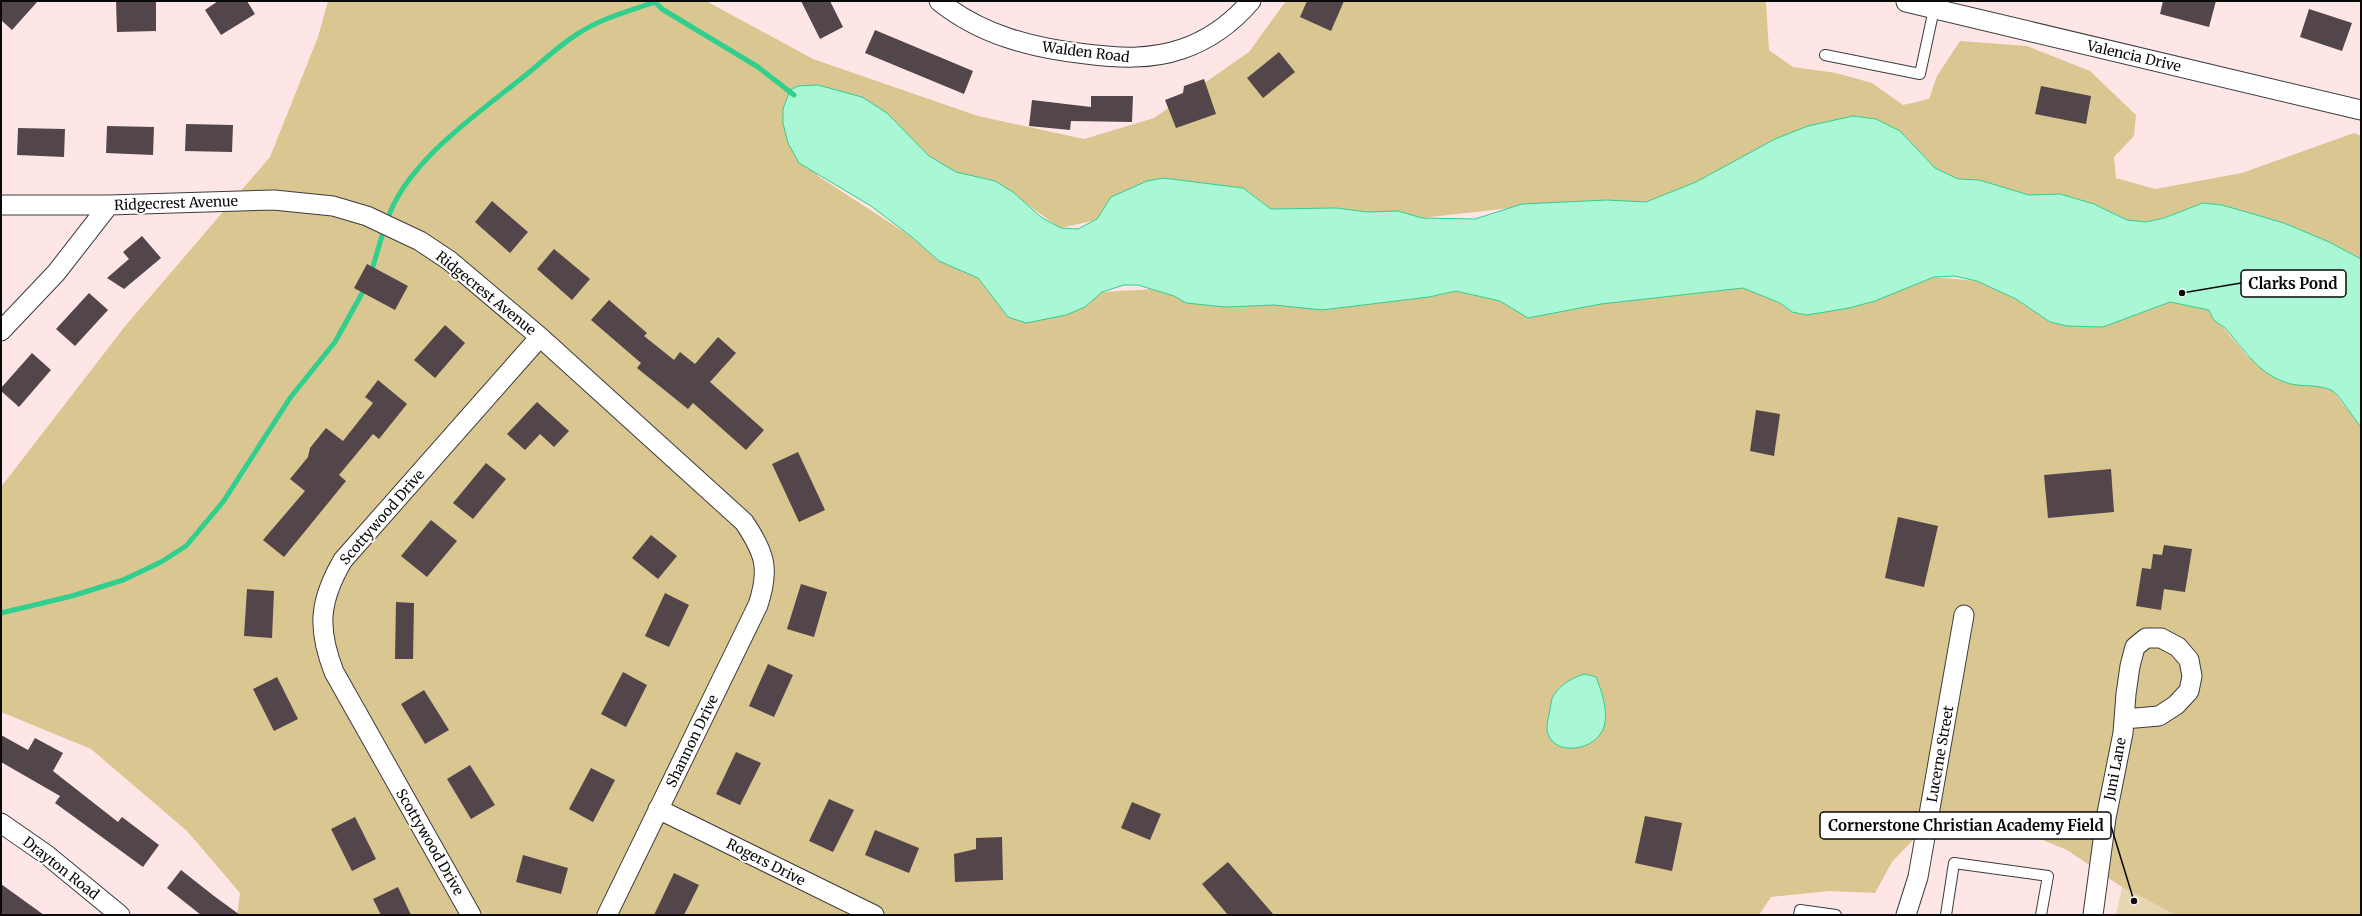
<svg xmlns="http://www.w3.org/2000/svg" width="2362" height="916" font-family="Merriweather,serif">
	<style>
		.green { fill: #e8d6b0 }
		.forest { fill: #d9c690 }
		.water { fill: #aaf7d6; stroke: #30cf8e }
		.lines { fill: none; stroke-linecap: round; stroke-linejoin: round }
		.stream { stroke: #30cf8e; stroke-width: 5 }
		.building { fill: #52464b }
		.service-casing { stroke: #3c3c3c; stroke-width: 12 }
		.minor-casing { stroke: #3c3c3c; stroke-width: 21 }
		.service { stroke: #fff; stroke-width: 10 }
		.minor { stroke: #fff; stroke-width: 19 }
		.labels { text-anchor: middle; dominant-baseline: central; stroke-width: 4; stroke-linejoin: round; paint-order: stroke }
		.street-label { font-size: 14px; fill: #090909; stroke: #fff }
		.leader { fill: none; stroke: #090909; stroke-width: 1.5 }
		.callout-dot { fill: #090909; stroke: #fff; stroke-width: 1.5 }
		.callout { fill: #fff; stroke: #090909; stroke-width: 1.5 }
		.callout-label { font-size: 15px; text-anchor: middle; font-weight: bold; fill: #090909 }
	</style>
	<rect width="100%" height="100%" fill="#ffe6e6"/>
	<path class="green" d="M2122,887L2176,915H2116Z"/>
	<path class="forest" d="M328,1H706L813,59L978,116L1084,139L1154,118L1249,52L1286,1H1766L1769,50L1793,67L1836,73L1872,83L1903,105L1929,99L1937,76L1960,41L2027,46L2090,71L2136,115L2134,136L2114,157L2116,178L2155,189L2242,173L2354,133L2361,136V259L2329,242L2284,223L2222,205L2203,203L2184,212L2146,222L2127,220L2094,204L2061,194L2029,195L1979,180L1958,179L1935,168L1900,131L1696,182L1646,202H1564L1422,218L1336,208L1271,209L1243,188L1060,228L995,181L956,172L929,156L783,123L818,176L912,237L939,261L978,278L1008,317L1102,292L1154,289L1429,297L1456,291L1500,301L1528,318L1601,304L1743,288L1780,303L1909,287L1934,277L1977,281L2016,299L2050,322L2103,327L2170,302L2209,310L2248,357L2333,391L2361,427V915H2176L2122,887L2067,850L1997,821L1927,825L1892,862L1875,893L1829,891L1771,897L1759,915H237L240,893L187,831L91,749L1,712V487L126,325L270,157L318,37Z"/>
	<path class="water" d="M818,85L862,97L887,113L929,156L956,172L995,181L1013,192L1041,217L1061,228L1078,229L1097,219L1111,197L1147,181L1163,178L1243,188L1271,209L1336,208L1368,212L1398,211L1422,218L1475,219L1522,204L1607,200L1646,202L1696,182L1775,139L1808,126L1853,116L1876,119L1900,131L1935,168L1958,179L1979,180L2029,195L2060,194L2094,204L2127,220L2146,222L2164,218L2203,203L2222,205L2284,223L2329,242L2361,259V427C2353,418 2340,396 2333,391C2319,384 2305,387 2291,384C2260,376 2246,352 2227,330C2224,326 2218,324 2215,321C2212,318 2211,313 2209,310L2170,302L2103,327L2067,326L2050,322L2016,299L1977,281L1954,276L1934,277L1875,301L1849,308L1807,315L1792,312L1780,303L1743,288L1601,304L1528,318L1500,301L1456,291L1429,297L1322,310L1274,305L1225,307L1186,303L1174,296L1138,285H1124L1102,292L1085,307L1066,315L1026,323L1008,317L978,278L939,261L912,237L871,206L799,163L788,143L783,123V109L790,90L798,86Z
		M1585,674L1596,677C1602,692 1611,718 1601,733C1591,750 1556,756 1548,734C1545,727 1550,712 1551,704C1552,689 1572,677 1585,674Z"/>
	<g class="lines">
		<path class="stream" d="M654,1L662,9L758,67L794,95
			M387,221C404,164 477,114 522,78C541,63 559,45 579,33C602,18 630,11 655,2
			M371,273L384,229
			M1,613L72,596L123,580L161,562L186,546L223,502L290,398L335,342L365,288"/>
	</g>
	<path class="building" d="M1,1H38L12,30L1,20Z
		M116,1H156V31L117,32Z
		M218,1H247L255,14L221,35L205,10Z
		M801,1H830L843,27L820,39Z
		M1307,1H1344L1331,31L1300,17Z
		M2163,1H2216L2209,27L2160,14Z
		M2309,9L2352,23L2342,51L2300,37Z
		M875,30L973,71L964,94L865,53Z
		M1279,52L1295,72L1263,98L1247,78Z
		M1204,79L1216,114L1176,128L1165,100L1183,93L1184,86Z
		M2041,86L2091,96L2086,124L2035,114Z
		M1091,96H1133L1132,122L1071,121L1070,130L1029,126L1032,100L1091,107Z
		M186,124L233,125L232,152L185,151Z
		M107,126L154,127L153,155L106,153Z
		M18,128L65,129L64,157L17,155Z
		M492,201L528,232L510,253L475,222Z
		M142,236L161,258L124,289L107,278L129,259L123,252Z
		M554,249L590,279L572,300L537,269Z
		M367,264L408,286L395,310L354,288Z
		M89,293L108,310L75,346L56,329Z
		M609,300L647,333L644,336L674,360L680,352L695,364L718,337L736,353L710,382L764,430L746,450L693,403L688,409L637,368L641,363L591,320Z
		M445,325L465,343L435,378L414,360Z
		M32,353L51,370L19,407L1,391V388Z
		M378,380L407,404L379,439L373,434L339,475L346,481L284,557L263,540L305,491L290,479L308,457L310,448L326,428L343,441L373,403L365,397Z
		M537,402L569,431L554,447L540,434L525,450L507,434Z
		M1756,410L1780,414L1774,456L1750,451Z
		M798,452L825,510L799,522L772,464Z
		M486,463L506,479L473,519L453,503Z
		M2111,469L2114,512L2048,518L2044,475Z
		M1898,517L1938,526L1924,587L1885,578Z
		M431,520L457,541L427,577L401,556Z
		M651,535L677,556L658,579L632,558Z
		M2164,545L2192,549L2185,592L2164,589L2161,610L2136,606L2142,568L2151,569L2153,554L2162,555Z
		M801,584L827,592L814,637L787,629Z
		M247,589L274,591L272,638L244,636Z
		M665,593L689,605L669,647L645,636Z
		M396,602L414,603L413,659H395Z
		M768,664L793,675L774,717L749,706Z
		M623,672L647,685L626,727L601,714Z
		M277,677L298,719L274,731L253,689Z
		M424,690L449,730L425,744L401,704Z
		M1,735L28,750L35,738L63,753L53,771L118,822L122,817L159,845L143,867L55,803L60,796L1,762Z
		M736,752L761,763L740,805L716,794Z
		M470,765L495,805L471,819L447,779Z
		M591,768L615,780L593,822L569,809Z
		M829,799L854,810L833,852L809,841Z
		M1132,802L1161,814L1150,840L1121,828Z
		M1645,816L1682,823L1672,871L1635,863Z
		M355,817L376,859L352,871L331,829Z
		M875,830L919,848L909,873L865,855Z
		M1002,837L1003,880L955,882L954,854L976,849V838Z
		M523,855L568,868L561,894L516,882Z
		M1228,862L1274,915H1228L1202,884Z
		M181,870L214,896L240,915H201L167,888Z
		M674,873L699,885L684,915H654Z
		M1,884L44,915H1Z
		M398,887L411,915H381L373,899Z"/>
	<g class="lines">
		<defs>
			<path id="service" d="M1825,55L1920,74L1934,9
				M1799,915L1800,910L1836,915
				M1946,915L1954,863L2048,876L2041,915"/>
			<path id="minor" d="M939,1C981,35 1032,48 1086,54C1118,58 1150,60 1182,49C1209,40 1232,23 1251,1
				M1906,2L2361,110
				M1,205H109L274,200L333,206L367,216L420,241L450,261L540,337L744,522C765,553 770,569 758,605L607,915
				M1,331L56,273L109,205
				M658,809L874,915
				M1,823L47,855L120,915
				M471,915L334,672C317,628 319,601 343,560L540,337
				M1906,915L1918,877L1964,615
				M2093,915L2106,818L2123,733L2126,694L2130,666L2135,647L2146,638H2161L2178,647L2189,660L2192,676L2189,691L2176,705L2159,716L2124,719"/>
		</defs>
		<use href="#service" class="service-casing"/>
		<use href="#minor" class="minor-casing"/>
		<use href="#service" class="service"/>
		<use href="#minor" class="minor"/>
	</g>
	<g class="labels">
		<g class="street-label">
			<text transform="translate(1086 52) rotate(7)">Walden Road</text>
			<text transform="translate(2134 56) rotate(13)">Valencia Drive</text>
			<text transform="translate(176 203) rotate(-2)">Ridgecrest Avenue</text>
			<text transform="translate(486 293) rotate(39)">Ridgecrest Avenue</text>
			<text transform="translate(382 517) rotate(-49)">Scottywood Drive</text>
			<text transform="translate(692 741) rotate(-64)">Shannon Drive</text>
			<text transform="translate(1940 754) rotate(-80)">Lucerne Street</text>
			<text transform="translate(2115 769) rotate(-79)">Juni Lane</text>
			<text transform="translate(430 842) rotate(60)">Scottywood Drive</text>
			<text transform="translate(766 862) rotate(27)">Rogers Drive</text>
			<text transform="translate(61 868) rotate(38)">Drayton Road</text>
		</g>
	</g>
	<path class="leader" d="M2182 293L2241 283M2134 901L2111 826"/>
	<g class="callout-dot">
		<circle cx="2182" cy="293" r="4"/>
		<circle cx="2134" cy="901" r="4"/>
	</g>
	<g class="callout">
		<rect x="2241" y="270" width="105" height="27" rx="4"/>
		<rect x="1820" y="812" width="291" height="27" rx="4"/>
	</g>
	<g class="callout-label">
		<text x="2293" y="289">Clarks Pond</text>
		<text x="1966" y="831">Cornerstone Christian Academy Field</text>
	</g>
	<rect width="2362" height="916" fill="none" stroke="#090909" stroke-width="4"/>
</svg>
